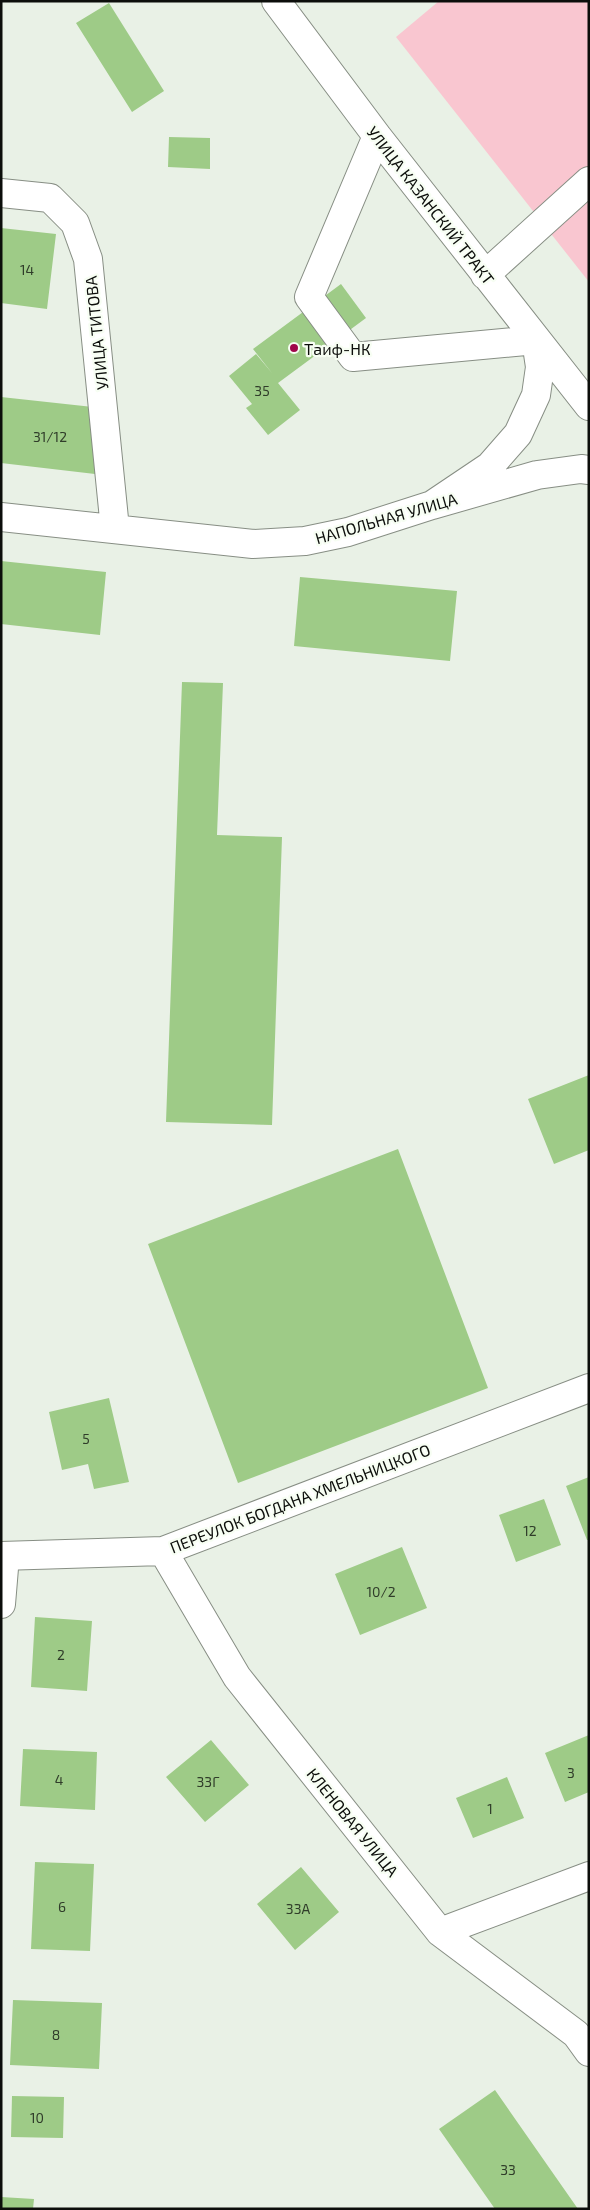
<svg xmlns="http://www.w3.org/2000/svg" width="590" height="2210" font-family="'Exo 2',sans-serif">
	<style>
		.green { fill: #f9c6d0 }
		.building { fill: #9ecb87 }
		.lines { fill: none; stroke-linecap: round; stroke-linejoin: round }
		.minor-casing { stroke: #878e84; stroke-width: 30 }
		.minor { stroke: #fff; stroke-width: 28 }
		.poi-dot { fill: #a0074a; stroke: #f7fef3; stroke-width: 2 }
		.labels { text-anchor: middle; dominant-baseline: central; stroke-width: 4.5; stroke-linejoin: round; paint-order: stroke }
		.number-label { font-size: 14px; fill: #303d2a }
		.street-label { font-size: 16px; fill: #0c0e0b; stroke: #f7fef3 }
		.poi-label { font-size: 16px; fill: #0c0e0b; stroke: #f7fef3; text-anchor: start }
	</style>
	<rect width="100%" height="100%" fill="#e9f1e6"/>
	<path class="green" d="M439,1H589V282L396,37Z"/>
	<path class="building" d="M109,3L164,91L132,112L76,23Z
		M169,137L210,138V169L168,167Z
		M1,228L56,234L47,309L1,303Z
		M341,284L366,318L278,383L300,410L268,435L246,408L252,404L229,376L256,354L272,373L253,349Z
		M1,397L102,408L95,474L1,463Z
		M1,561L106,572L100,635L1,624Z
		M300,577L457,591L450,661L294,646Z
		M182,682L223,683L217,835L282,837L272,1125L166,1122Z
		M589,1075V1150L554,1164L528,1099Z
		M398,1149L488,1388L238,1483L148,1244Z
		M109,1398L129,1482L94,1489L88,1464L62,1470L49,1412Z
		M589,1477V1540H587L566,1486Z
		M544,1499L561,1545L516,1562L499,1515Z
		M402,1547L427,1608L360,1635L335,1574Z
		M35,1617L92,1621L87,1691L31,1687Z
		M589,1735V1792L565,1802L545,1753Z
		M211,1740L249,1785L205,1822L166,1777Z
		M23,1749L97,1752L95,1810L20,1806Z
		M507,1777L524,1818L473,1838L456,1798Z
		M35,1862L94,1864L90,1951L31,1949Z
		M301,1867L339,1912L295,1950L257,1904Z
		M13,2000L102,2003L99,2069L10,2065Z
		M495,2090L578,2209H495L439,2129Z
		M12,2096L64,2097L63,2138L11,2137Z
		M1,2197L34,2199L33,2209H1Z"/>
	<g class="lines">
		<defs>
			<path id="minor" d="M276,1L377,136L589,406
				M377,136L309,297L353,357L536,340L540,367L536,395L518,434L490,466L432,505
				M1,193L50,198L75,223L88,259L115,529
				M485,275L589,181
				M1,517L253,544L305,541L348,532L432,505L537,475L581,469L589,470
				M163,1551L237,1677L440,1932L576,2034L589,2052
				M1,1556L163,1551L589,1388
				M1,1604L5,1556
				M440,1932L589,1876"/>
		</defs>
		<use href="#minor" class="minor-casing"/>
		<use href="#minor" class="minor"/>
	</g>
	<circle class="poi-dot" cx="294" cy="348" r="5"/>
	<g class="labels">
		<g class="number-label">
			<text x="27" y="269">14</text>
			<text x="262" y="390">35</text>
			<text x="50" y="436">31/12</text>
			<text x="86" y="1438">5</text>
			<text x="530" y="1530">12</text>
			<text x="381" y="1591">10/2</text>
			<text x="61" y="1654">2</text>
			<text x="571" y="1772">3</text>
			<text x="59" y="1779">4</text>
			<text x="208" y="1781">33Г</text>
			<text x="490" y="1808">1</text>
			<text x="62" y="1906">6</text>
			<text x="298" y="1908">33А</text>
			<text x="56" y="2034">8</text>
			<text x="37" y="2117">10</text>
			<text x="508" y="2169">33</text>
		</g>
		<g class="street-label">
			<text transform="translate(431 205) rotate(52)">УЛИЦА КАЗАНСКИЙ ТРАКТ</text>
			<text transform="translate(96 333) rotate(-96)">УЛИЦА ТИТОВА</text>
			<text transform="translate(386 518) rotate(-16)">НАПОЛЬНАЯ УЛИЦА</text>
			<text transform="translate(300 1498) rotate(-21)">ПЕРЕУЛОК БОГДАНА ХМЕЛЬНИЦКОГО</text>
			<text transform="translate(353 1822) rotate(51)">КЛЕНОВАЯ УЛИЦА</text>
		</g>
		<g class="poi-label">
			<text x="304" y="348">Таиф-НК</text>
		</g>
	</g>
	<rect width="590" height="2210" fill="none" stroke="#0c0e0b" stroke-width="5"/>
</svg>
